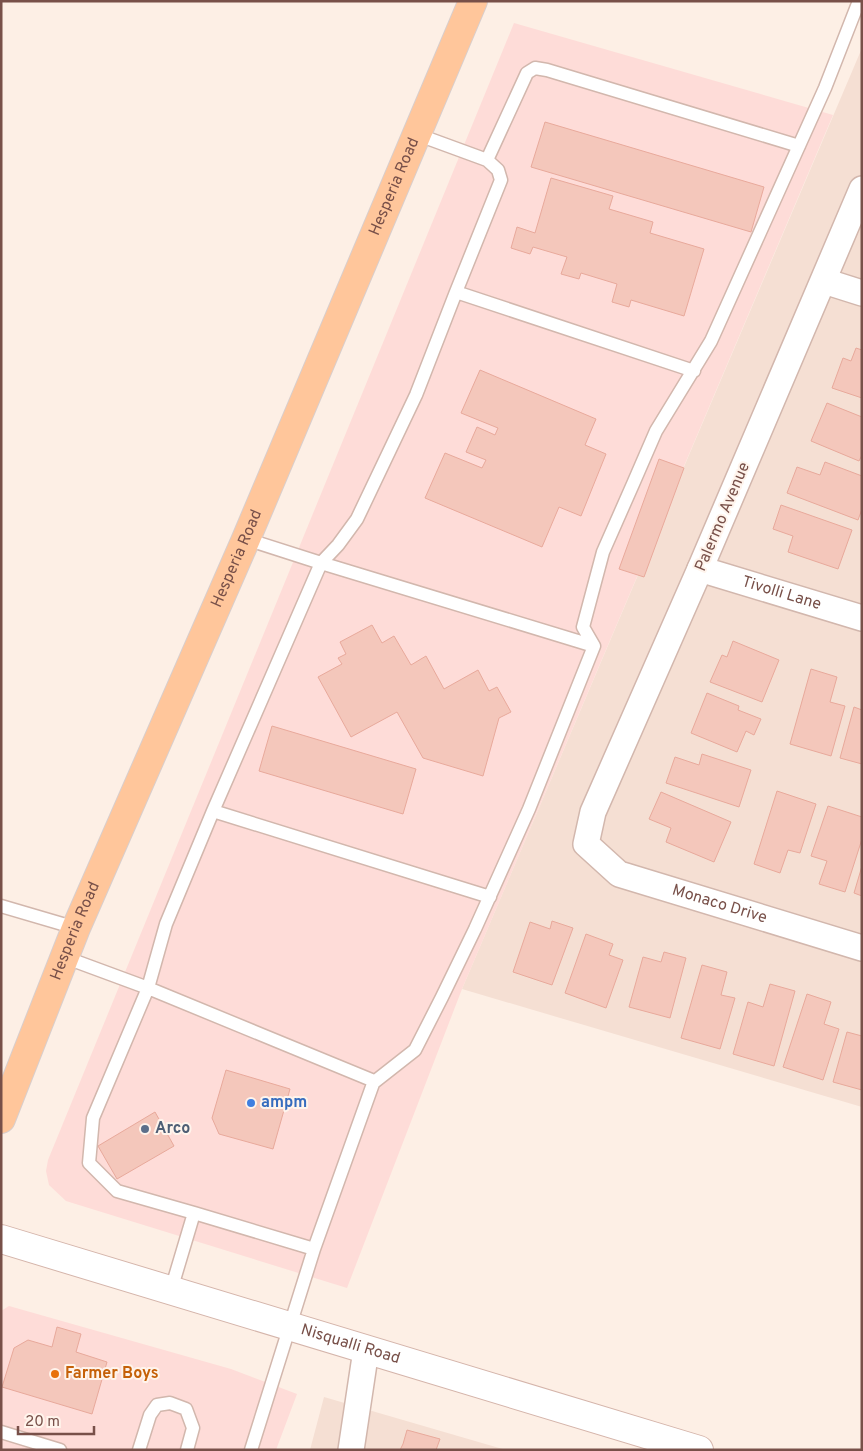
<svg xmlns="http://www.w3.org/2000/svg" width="863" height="1451" font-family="Overpass,sans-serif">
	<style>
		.residential { fill: #f5dfd3 }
		.commercial { fill: #fedcd8 }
		.building { fill: #f4c7bb; stroke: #e8a99b }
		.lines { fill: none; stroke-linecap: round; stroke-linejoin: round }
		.lane-casing { stroke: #d2b7ad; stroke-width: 15 }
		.street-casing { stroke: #d2b7ad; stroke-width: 28 }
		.secondary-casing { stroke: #d5b5ab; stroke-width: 30 }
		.primary-casing { stroke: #d9cecc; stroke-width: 30 }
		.lane { stroke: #fff; stroke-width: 12 }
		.street { stroke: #fff; stroke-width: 25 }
		.secondary { stroke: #fff; stroke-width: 28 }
		.primary { stroke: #ffc69b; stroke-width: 28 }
		.shop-dot { fill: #3f7fe0; stroke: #fff4ec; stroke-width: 2 }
		.service-dot { fill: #5c6f8a; stroke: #fff4ec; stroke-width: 2 }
		.food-dot { fill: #e8710a; stroke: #fff4ec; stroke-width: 2 }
		.labels { text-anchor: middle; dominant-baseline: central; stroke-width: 4; stroke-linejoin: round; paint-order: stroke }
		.street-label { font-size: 16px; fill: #785049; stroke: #fff4ec }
		.shop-label { font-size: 16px; font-weight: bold; fill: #366cbe; stroke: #fff4ec; text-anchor: start }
		.service-label { font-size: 16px; font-weight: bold; fill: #4e5e75; stroke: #fff4ec; text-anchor: start }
		.food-label { font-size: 16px; font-weight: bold; fill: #c56008; stroke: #fff4ec; text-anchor: start }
	</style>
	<rect width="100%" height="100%" fill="#fdefe5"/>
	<path class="residential" d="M862,48V1107L462,989Z
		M324,1397L506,1450H310Z"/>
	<path class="commercial" d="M514,23L833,115L462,989L347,1288L66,1201L49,1185L46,1171L48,1160Z
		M9,1306L231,1369L297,1394L276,1450H1V1311Z"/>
	<path class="building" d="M545,122L764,187L751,232L531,167Z
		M551,178L613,196L609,209L653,222L650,233L704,249L684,316L631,300L629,307L612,302L617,284L581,273L579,279L561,274L567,257L533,247L530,254L511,248L517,227L535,233Z
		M856,348L862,350V398L832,388L843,358L851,361Z
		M480,370L596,419L585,445L606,454L581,516L559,507L542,547L425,498L445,453L482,468L486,460L466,452L477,427L495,435L498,428L461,413Z
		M827,403L862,417V455L859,461L811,441Z
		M659,459L684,468L644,577L619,569Z
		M825,462L862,476V509L858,520L787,493L797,467L820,475Z
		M781,505L852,530L838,569L788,552L793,536L773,529Z
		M372,625L382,643L394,636L411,665L426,656L444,689L478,670L489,691L497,687L511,712L499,718L483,776L423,758L397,712L351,737L318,677L342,664L338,658L346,654L340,642Z
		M733,641L779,660L762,702L710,682L722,655L727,657Z
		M811,669L837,677L830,702L845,706L831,756L790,744Z
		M707,693L739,706L738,710L761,719L754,735L746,731L737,752L691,733Z
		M854,707L862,710V764L840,758Z
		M272,726L416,769L403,814L259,771Z
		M702,754L751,770L739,807L666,783L675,757L699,765Z
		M777,791L816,804L800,853L788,850L780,873L754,864Z
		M661,792L731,822L714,862L666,842L671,828L649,819Z
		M828,806L862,817V839L845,892L819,884L827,861L811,856Z
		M862,866V896L854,893Z
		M552,921L573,928L552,985L513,972L530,922L550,929Z
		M586,934L613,944L609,955L623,960L606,1008L565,993Z
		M664,952L686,958L670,1018L629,1007L643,957L661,962Z
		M702,965L727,972L721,995L735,998L720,1049L681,1038Z
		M770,984L795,991L774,1066L733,1054L748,1002L763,1007Z
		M807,994L831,1002L824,1024L839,1029L823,1080L783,1067Z
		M847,1032L862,1036V1090L833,1082Z
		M226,1070L290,1089L273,1149L219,1134L212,1118Z
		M155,1112L174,1146L117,1179L98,1146Z
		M57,1327L81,1334L76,1352L107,1362L92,1414L2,1387L14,1348L28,1340L52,1347Z
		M407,1430L440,1439L436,1450H400L403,1444Z"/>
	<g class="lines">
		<defs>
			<path id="lane" d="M416,134L487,160L527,73L535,68L547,70L799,146
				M487,160L498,170L501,180L456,292L694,371
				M456,292L416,395L357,519L338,545L321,563L594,646
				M213,811L490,897
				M1,906L76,928
				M64,957L148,988L374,1081L314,1249L251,1450
				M373,1083L415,1050L442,997L475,929L529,809L594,646L583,627L603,552L633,484L656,431L711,341L825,88L859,1
				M194,1213L314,1249
				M171,1290L194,1213L117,1191L89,1163L93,1118L148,988L166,924L213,811L321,563L246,539
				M1,1432L60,1450
				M139,1450L150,1415L157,1405L170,1403L186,1409L193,1428L187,1450"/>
			<g id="street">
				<path id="s1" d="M862,189L700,569L593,812L586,844L619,874L862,948"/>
				<path d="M824,281L862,293"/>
				<path id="s2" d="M700,569L862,618"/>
				<path d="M351,1450L366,1350"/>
			</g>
			<g id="secondary">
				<path id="s3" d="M1,1239L699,1450"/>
			</g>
			<g id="primary">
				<path id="s4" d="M1,1119L76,928L246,539L473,1"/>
			</g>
		</defs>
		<use href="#lane" class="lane-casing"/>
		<use href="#street" class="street-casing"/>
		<use href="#secondary" class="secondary-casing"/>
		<use href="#primary" class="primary-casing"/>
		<use href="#lane" class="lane"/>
		<use href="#street" class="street"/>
		<use href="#secondary" class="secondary"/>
		<use href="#primary" class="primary"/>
	</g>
	<circle class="shop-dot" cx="251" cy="1103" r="5"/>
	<circle class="service-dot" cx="145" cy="1129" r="5"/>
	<circle class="food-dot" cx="55" cy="1374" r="5"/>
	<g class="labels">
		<g class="street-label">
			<text stroke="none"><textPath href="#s4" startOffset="1012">Hesperia Road</textPath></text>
			<text transform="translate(723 517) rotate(-67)">Palermo Avenue</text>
			<text stroke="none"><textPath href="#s4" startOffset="608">Hesperia Road</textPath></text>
			<text stroke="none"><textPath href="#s2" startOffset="85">Tivolli Lane</textPath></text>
			<text stroke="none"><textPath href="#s1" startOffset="861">Monaco Drive</textPath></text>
			<text stroke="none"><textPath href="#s4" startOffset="202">Hesperia Road</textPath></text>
			<text stroke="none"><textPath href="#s3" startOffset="365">Nisqualli Road</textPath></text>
		</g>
		<g class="shop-label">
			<text x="261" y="1103">ampm</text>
		</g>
		<g class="service-label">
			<text x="155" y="1129">Arco</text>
		</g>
		<g class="food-label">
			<text x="65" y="1374">Farmer Boys</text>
		</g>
	</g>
	<rect width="863" height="1451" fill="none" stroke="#785049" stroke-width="5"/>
	<path d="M18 1426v8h76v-8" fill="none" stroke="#785049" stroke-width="2.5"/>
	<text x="25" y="1426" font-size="15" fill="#785049" stroke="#fff4ec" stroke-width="4" paint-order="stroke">20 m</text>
</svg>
